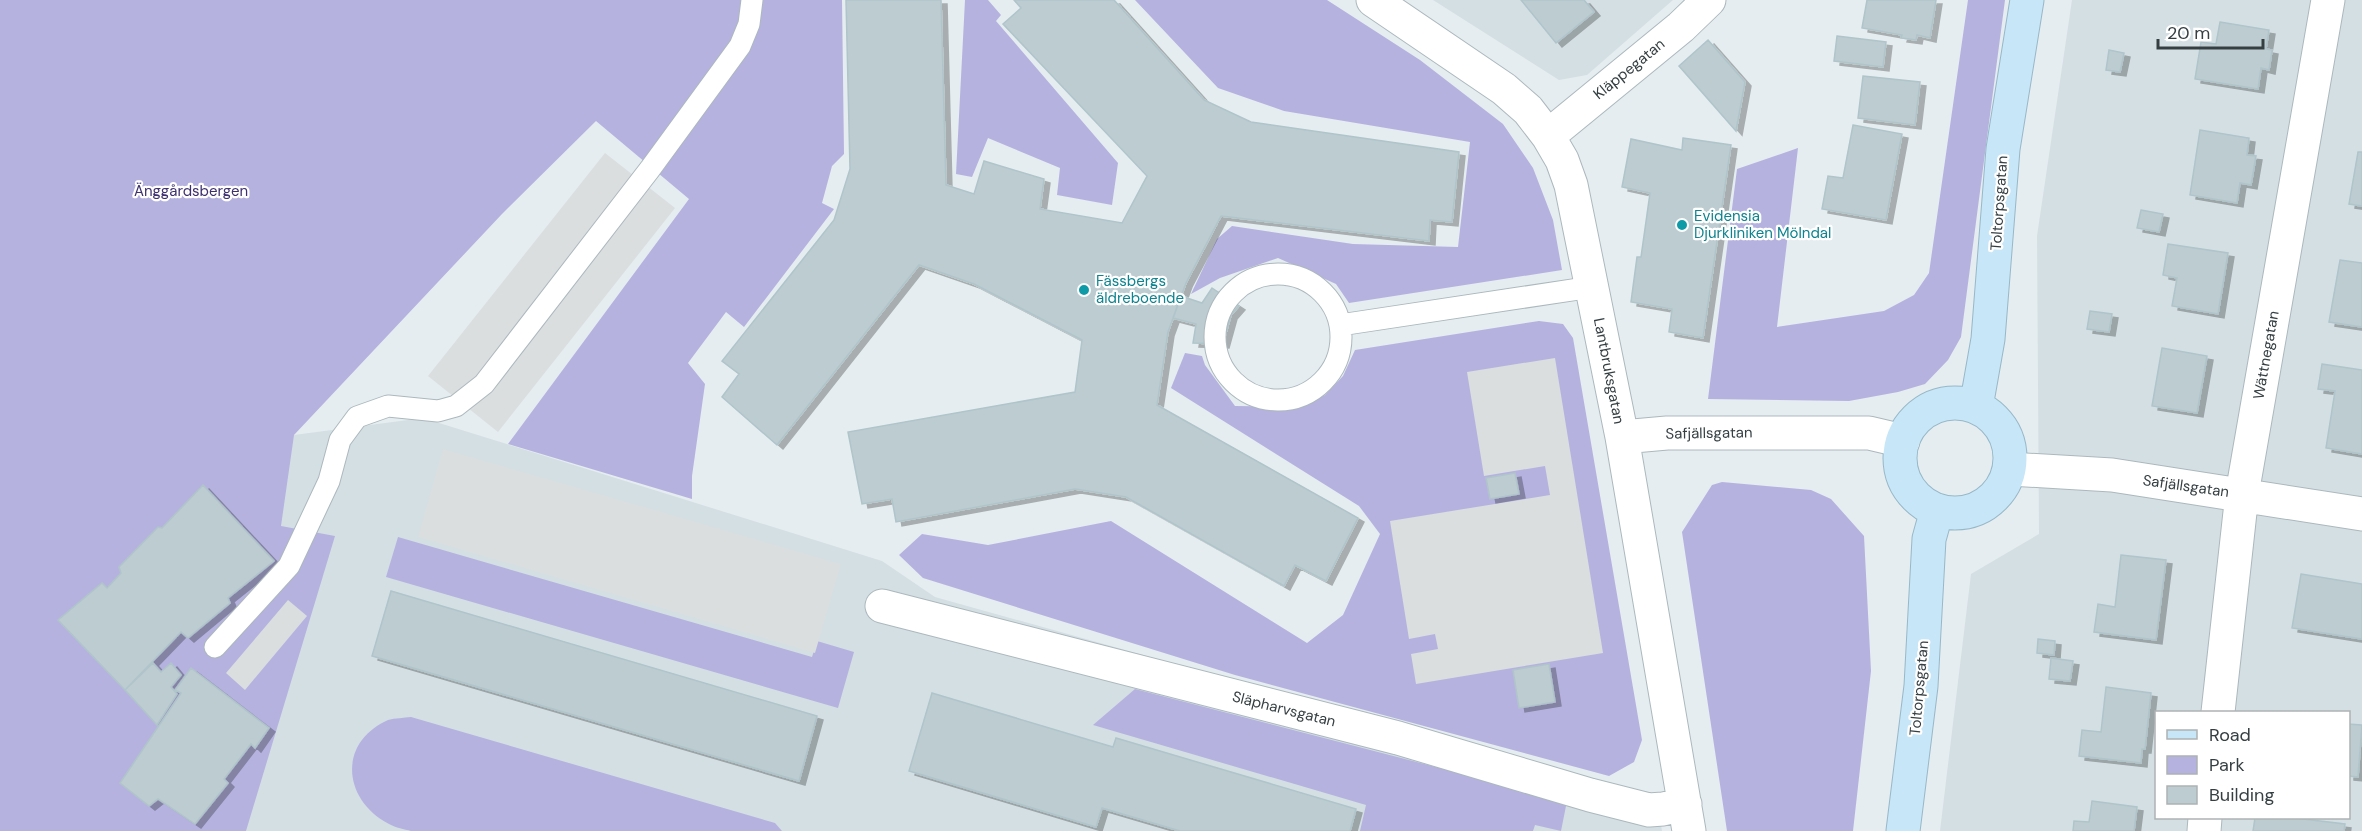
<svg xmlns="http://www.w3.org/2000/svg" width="2362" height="831" font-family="'DM Sans',sans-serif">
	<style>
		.residential { fill: #d4dfe4; fill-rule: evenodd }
		.green { fill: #b5b2e0 }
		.parking { fill: #dadedf }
		.building { fill: #bcccd1; stroke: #b0c5ca; stroke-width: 1.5; filter: url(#shadow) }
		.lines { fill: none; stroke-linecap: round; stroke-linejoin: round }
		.lane-casing { stroke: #acb8be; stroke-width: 23 }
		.street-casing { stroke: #acb8be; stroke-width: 35 }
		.secondary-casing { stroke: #97b8c8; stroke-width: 35 }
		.lane { stroke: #fff; stroke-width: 21 }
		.street { stroke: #fff; stroke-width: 33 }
		.secondary { stroke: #c7e6f8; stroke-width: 33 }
		.culture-dot { fill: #0f9aa8; stroke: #fff; stroke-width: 2 }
		.labels { text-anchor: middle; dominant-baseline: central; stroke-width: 4.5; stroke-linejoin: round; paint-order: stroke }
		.street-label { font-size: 15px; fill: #353f42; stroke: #fff }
		.park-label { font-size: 15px; fill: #3e306d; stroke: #fff }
		.culture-label { font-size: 15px; fill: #0d838f; stroke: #fff; text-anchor: start }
	</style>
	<defs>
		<filter id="shadow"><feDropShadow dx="6" dy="4" stdDeviation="0" flood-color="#0004"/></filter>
	</defs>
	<rect width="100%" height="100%" fill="#e5edf0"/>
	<path class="residential" d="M1433,0H1673L1587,75L1559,80Z
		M2072,0H2362V831H1940L1971,574L2039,534L2037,236ZM2156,712H2348V818H2156Z
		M423,418L882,561L935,597L1656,798L1662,831H0V591L294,435Z"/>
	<path class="green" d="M0,0H842L844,154L832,166L822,203L834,209L744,327L726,312L688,363L705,384L692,476V499L508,444L689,199L596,121L502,214L294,435L281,526L335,536L246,831H0Z
		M965,0H988L1001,15L996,21L1118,163L1112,205L1057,195L1060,168L988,138L972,177L956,174Z
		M1135,0H1327L1420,60L1503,124L1533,168L1553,220L1562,270L1349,303L1336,284L1278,258L1220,278L1191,294L1217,239L1232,226L1353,244L1458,247L1470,142L1284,111L1218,88Z
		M1968,0H2005L1961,337L1948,360L1925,384L1898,392L1849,401L1708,399L1737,169L1798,148L1777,327L1884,311L1914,295L1929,273Z
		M1539,321L1563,324L1573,338L1642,740L1634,762L1609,776L1235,675L923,578L899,555L922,534L988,545L1111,521L1307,643L1343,615L1380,534L1359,506L1171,388L1185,353L1202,356L1205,365L1235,406L1301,407L1325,395L1343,376L1355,350Z
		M1722,482L1811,490L1831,499L1864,536L1871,671L1853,831H1727L1682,532L1712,485Z
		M398,537L812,657L817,641L854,652L838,708L386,577Z
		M1135,689L1567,801L1561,831L1535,825L1533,831H1360L1366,805L1093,725Z
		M411,717L775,823L782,831H411C404,829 396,828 389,824C343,800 337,743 388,720C395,718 404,718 411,717Z"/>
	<path class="parking" d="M605,153L675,208L498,432L428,376Z
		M1555,358L1603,653L1416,684L1411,654L1438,649L1435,634L1409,639L1390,521L1550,495L1545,466L1484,476L1467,372Z
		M443,449L841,564L815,653L418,537Z
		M288,600L307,616L245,690L226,673Z"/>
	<path class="building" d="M846,0H941L946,185L974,194L984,161L1044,179L1040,209L1122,223L1147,176L1003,24L1021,8L1014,0H1114L1204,100L1251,122L1459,152L1452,222L1430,220L1429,241L1221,216L1186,283L1168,332L1157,405L1358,518L1326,581L1295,565L1284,586L1126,497L1075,489L896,522L892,499L862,504L848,432L1075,392L1082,340L974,284L919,265L777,445L722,397L739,374L722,361L834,220L850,169Z
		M1521,0H1584L1594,12L1556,43Z
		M1867,0H1936L1930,38L1917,35L1916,40L1901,38L1902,35L1862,28Z
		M2220,22L2269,30L2266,49L2272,50L2269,70L2261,68L2258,89L2195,79L2201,42L2216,44Z
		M1837,36L1886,42L1883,67L1834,61Z
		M1708,40L1745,82L1736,131L1679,66Z
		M2109,50L2124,53L2120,72L2106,70Z
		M1863,76L1920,82L1915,125L1858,118Z
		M1853,125L1902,134L1886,220L1822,209L1828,176L1843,178Z
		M2200,130L2249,138L2247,155L2256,156L2251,185L2240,183L2237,203L2190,195Z
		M1683,138L1731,145L1703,338L1669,332L1672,309L1631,302L1637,257H1641L1650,193L1622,187L1631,139L1682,150Z
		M2358,152H2362V206L2349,204Z
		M2141,210L2163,214L2159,232L2137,228Z
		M2168,244L2228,253L2218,314L2172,306L2177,278L2163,275Z
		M2340,260L2362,263V327L2329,322Z
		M1212,288L1239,306L1231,315L1223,344L1193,343L1196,324L1173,318L1181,296L1202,303Z
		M2090,311L2112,314L2109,332L2087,329Z
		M2162,348L2207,356L2197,413L2152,406Z
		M2322,364L2362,370V454L2326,448L2335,391L2318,389Z
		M1515,473L1519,494L1490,499L1486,478Z
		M203,485L274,561L228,598L230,603L188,638L181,632L125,690L58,620L102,583L107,588L121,573L119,567L158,527L162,528Z
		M2121,555L2166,560L2156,640L2094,632L2098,604L2115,607Z
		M2301,574L2362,584V639L2292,628Z
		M391,591L817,716L799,781L372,656Z
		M2038,639L2055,641L2054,655L2037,653Z
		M2051,658L2073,661L2070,681L2049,679Z
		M153,663L161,672L171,663L181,675L171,687L177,694L157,725L125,690Z
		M1549,664L1555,702L1519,708L1513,670Z
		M191,668L269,728L255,748L251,744L224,779L228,783L195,824L158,799L149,806L120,783L181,693L175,690Z
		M2106,687L2151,693L2145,749H2142L2141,763L2079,756L2082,730L2101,732Z
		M932,693L1113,747L1116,738L1356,809L1350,831H1180L1102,808L1096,827L909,771Z
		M2348,724L2362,725L2358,777L2348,776Z
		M2092,801L2137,807L2134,831H2073L2074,821L2089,822Z
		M2255,818H2295L2345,824L2344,831H2253Z"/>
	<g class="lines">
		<defs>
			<path id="lane" d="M1215 337a63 63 0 1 1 126 0a63 63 0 1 1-126 0Z
				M1340,325L1592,287
				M215,647L289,566L329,481L340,440L357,417L388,406L438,411L456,406L484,384L650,169L740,46L749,24L752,0"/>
			<path id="street" d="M1373,0L1504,89L1528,110L1548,136L1562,160L1571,185L1622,437L1689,831
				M1548,136L1681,27L1709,0
				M1622,437L1667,433H1869L1903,441
				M2010,469L2112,475L2362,514
				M882,606L1398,738L1590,795L1649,810L1663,809L1685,804
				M2218,712L2242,494L2328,0
				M2204,831L2205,818"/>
			<path id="secondary" d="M1900 458a55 55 0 1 1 110 0a55 55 0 1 1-110 0Z
				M1976,407L1988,339L2003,149L2027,0
				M1903,831L1921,686L1929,539L1937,510"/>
		</defs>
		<use href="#lane" class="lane-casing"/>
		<use href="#street" class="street-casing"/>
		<use href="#secondary" class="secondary-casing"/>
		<use href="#lane" class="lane"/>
		<use href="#street" class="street"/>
		<use href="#secondary" class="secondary"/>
	</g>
	<g class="culture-dot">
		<circle cx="1682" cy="225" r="6"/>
		<circle cx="1084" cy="290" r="6"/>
	</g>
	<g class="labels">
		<g class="street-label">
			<text transform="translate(1629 69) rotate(-39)">Kläppegatan</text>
			<text transform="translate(1999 203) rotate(-86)">Toltorpsgatan</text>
			<text transform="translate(2266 355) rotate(-80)">Wättnegatan</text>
			<text transform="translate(1609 371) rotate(79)">Lantbruksgatan</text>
			<text transform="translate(1709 433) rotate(-1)">Safjällsgatan</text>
			<text transform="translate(2186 486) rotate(8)">Safjällsgatan</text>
			<text transform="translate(1919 688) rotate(-85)">Toltorpsgatan</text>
			<text transform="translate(1284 709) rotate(14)">Släpharvsgatan</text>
		</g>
		<g class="park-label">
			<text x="191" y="191">Änggårdsbergen</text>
		</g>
		<g class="culture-label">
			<text x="1694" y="216">Evidensia<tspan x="1694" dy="17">Djurkliniken Mölndal</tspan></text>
			<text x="1096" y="281">Fässbergs<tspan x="1096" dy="17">äldreboende</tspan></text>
		</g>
	</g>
	<rect x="2155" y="711" width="195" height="108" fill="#ffffff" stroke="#aeb2b3" stroke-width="1.5"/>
	<rect x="2167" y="730" width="30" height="9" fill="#c7e6f8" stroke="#aeb2b3" stroke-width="1.5"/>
	<text x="2209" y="741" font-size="18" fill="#353f42">Road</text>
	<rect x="2167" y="756" width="30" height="18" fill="#b5b2e0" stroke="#aeb2b3" stroke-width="1.5"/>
	<text x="2209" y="771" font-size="18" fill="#353f42">Park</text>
	<rect x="2167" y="786" width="30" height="18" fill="#bcccd1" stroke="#aeb2b3" stroke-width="1.5"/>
	<text x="2209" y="801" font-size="18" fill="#353f42">Building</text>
	<path d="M2158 39v9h105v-9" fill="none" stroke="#353f42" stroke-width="3"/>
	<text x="2167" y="39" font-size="18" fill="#353f42" stroke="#ffffff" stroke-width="4.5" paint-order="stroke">20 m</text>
</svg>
